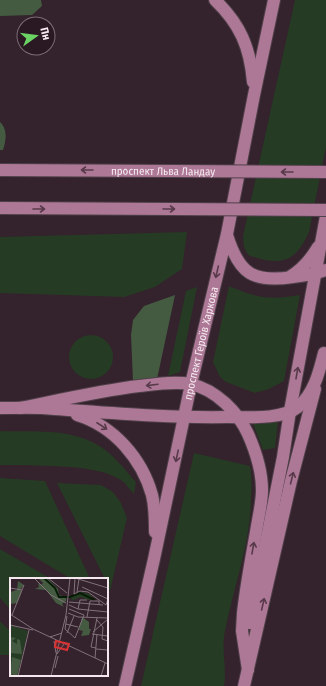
<svg xmlns="http://www.w3.org/2000/svg" width="326" height="686" font-family="'Fira Sans Condensed',sans-serif">
	<style>
		.green { fill: #263b24 }
		.forest { fill: #445b41 }
		.lines { fill: none; stroke-linecap: round; stroke-linejoin: round }
		.primary-casing { stroke: #4f4049; stroke-width: 14 }
		.primary { stroke: #ad7896; stroke-width: 12 }
		.primary-bridge-casing { stroke: #4f4049; stroke-width: 14; stroke-linecap: butt }
		.primary-bridge { stroke: #ad7896; stroke-width: 12 }
		.oneway { stroke: #583a4b }
		.labels { text-anchor: middle; dominant-baseline: central; stroke-width: 3.5; stroke-linejoin: round; paint-order: stroke }
		.street-label { font-size: 11px; fill: #f5e9ef; stroke: #2a1923 }
		.inset-river { fill: none; stroke: #071c06; stroke-width: 2 }
		.inset-road { fill: none; stroke: #81727a; stroke-width: 1 }
		.view { fill: #d83232; fill-opacity: 0.15; stroke: #d83232; stroke-width: 2 }
		.inset-edge { fill: none; stroke: #f5e9ef; stroke-width: 2 }
	</style>
	<rect width="100%" height="100%" fill="#34222c"/>
	<path class="green" d="M295,0H326V147L309,232C295,264 279,266 248,255L244,247L243,236Z
		M187,232L182,269L155,287L124,297L0,293V237Z
		M229,286C258,298 268,300 300,295L284,381L269,389L255,393L226,382L220,377L213,362Z
		M197,287L180,372L168,376L186,291Z
		M69 357a22 22 0 1 1 44 0a22 22 0 1 1-44 0Z
		M278,422L275,448L263,450L253,423Z
		M0,431C32,432 67,428 96,444C112,452 124,469 136,482L134,494C130,490 125,482 119,479C93,463 32,466 0,465Z
		M194,453L250,466C252,477 252,487 251,499C250,547 232,591 224,637C222,653 227,670 224,686H141Z
		M0,478L45,481L90,579H71L0,536Z
		M57,483L101,485L113,492L121,503L127,518L110,591L107,584V579H105Z
		M0,549L51,579H11V610L0,598Z
		M0,621L11,632V655H0Z"/>
	<path class="forest" d="M0,0H41L42,6L32,15L0,16Z
		M0,122C8,129 6,141 3,150H0Z
		M175,295L157,379L133,381L131,335L133,320L144,306Z"/>
	<g class="lines">
		<defs>
			<g id="primary">
				<path d="M215,0C240,24 250,47 253,82"/>
				<path d="M227,235C239,274 253,283 293,277C304,276 315,274 326,270"/>
				<path d="M291,276C304,268 311,259 318,247"/>
				<path d="M0,408C18,408 36,407 55,409C112,413 169,418 227,417C247,417 282,420 298,407C314,393 319,373 324,353"/>
				<path d="M20,408C60,400 99,391 139,386C156,384 174,381 191,384C216,390 238,412 248,434C256,452 262,471 262,490C262,504 258,518 256,532C251,559 246,586 243,613L242,631L248,670"/>
				<path d="M77,415C114,426 142,459 152,495C155,507 155,520 155,532"/>
				<path d="M250,623L283,457L290,411L326,216"/>
				<path id="s1" d="M125,686L154,559L191,384L227,234L254,95L274,0"/>
				<path d="M244,686L291,481L315,389"/>
			</g>
		</defs>
		<use href="#primary" class="primary-casing"/>
		<use href="#primary" class="primary"/>
		<defs>
			<g id="primary-bridge">
				<path id="s2" d="M0,170L326,172"/>
				<path d="M0,208L326,210"/>
			</g>
		</defs>
		<use href="#primary-bridge" class="primary-bridge-casing"/>
		<use href="#primary-bridge" class="primary-bridge"/>
	</g>
	<defs><path id="oneway-shaft" d="M-6 0H5M1.5-3L5.5 0L1.5 3" fill="none" stroke-width="1.6" stroke-linecap="round" stroke-linejoin="round"/></defs>
	<g class="oneway">
		<use href="#oneway-shaft" transform="translate(87 170) rotate(-180)"/>
		<use href="#oneway-shaft" transform="translate(287 172) rotate(-180)"/>
		<use href="#oneway-shaft" transform="translate(39 209)"/>
		<use href="#oneway-shaft" transform="translate(169 209)"/>
		<use href="#oneway-shaft" transform="translate(217 272) rotate(103)"/>
		<use href="#oneway-shaft" transform="translate(297 373) rotate(-80)"/>
		<use href="#oneway-shaft" transform="translate(152 385) rotate(173)"/>
		<use href="#oneway-shaft" transform="translate(102 426) rotate(33)"/>
		<use href="#oneway-shaft" transform="translate(177 456) rotate(102)"/>
		<use href="#oneway-shaft" transform="translate(292 478) rotate(-76)"/>
		<use href="#oneway-shaft" transform="translate(253 548) rotate(-80)"/>
		<use href="#oneway-shaft" transform="translate(263 604) rotate(-77)"/>
	</g>
	<g class="labels">
		<g class="street-label">
			<text stroke="none"><textPath href="#s2" startOffset="163">проспект Льва Ландау</textPath></text>
			<text stroke="none"><textPath href="#s1" startOffset="351">проспект Героїв Харкова</textPath></text>
		</g>
	</g>
	<g transform="translate(10 578)">
		<rect width="98" height="98" fill="#34222c"/>
		<path d="M71,14L80,16L82,19L79,22L70,19L62,23L61,19ZM0,47L18,53L7,98H0Z" fill="#263b24"/>
		<path d="M28,0H37L48,11L49,17L56,19V23L52,26L54,29L46,25L36,12L25,11L29,9L28,5L31,7L33,5ZM8,3L14,7L10,12L12,13L7,25L1,26L0,14L7,12ZM72,39L79,44V51H81L79,57L71,58L73,53L69,52ZM0,59L6,60L2,63L7,66V61L10,62L12,76L0,75ZM2,79L11,82L7,98H3V96L0,98Z" fill="#445b41"/>
		<path class="inset-river" d="M34,0L45,10L49,19H60L70,15L85,22"/>
		<path class="inset-road" d="M24,0L41,17L56,25M38,0L57,15M65,0L64,16L70,13L78,14L96,27L98,21M65,0L98,10M72,9L98,21M0,10L12,12M67,14L69,1M80,23H89V27M59,24L93,27M59,27L68,31L98,34M68,31L70,22H77M58,35L68,39L98,40M0,36L23,51L98,86M2,37L14,7M77,39L80,23M86,41L93,49L92,61L98,63M56,46L68,49M0,47L23,52M55,51L65,60L74,37L59,31M55,51L57,38M83,54L98,41M57,55L64,38M82,56L98,58M40,59L52,55M44,63L46,75M86,70L81,69L87,40M86,71L98,72M47,76L54,66M85,80L87,56M45,90L48,78M8,98L19,52M41,98L56,37L60,0M91,98L95,85"/>
		<path class="view" d="M46,63L59,66L57,72L45,69Z"/>
		<rect width="98" height="98" class="inset-edge"/>
	</g>
	<g transform="translate(36 36) rotate(76)"><circle r="19" fill="#2a1923" stroke="#7b6c75"/>
	<path d="M0-3L7 15L0 10L-7 15Z" fill="#6ad363"/>
	<text y="-6" font-size="11" font-weight="bold" text-anchor="middle" fill="#f5e9ef">Пн</text>
	</g>
</svg>
